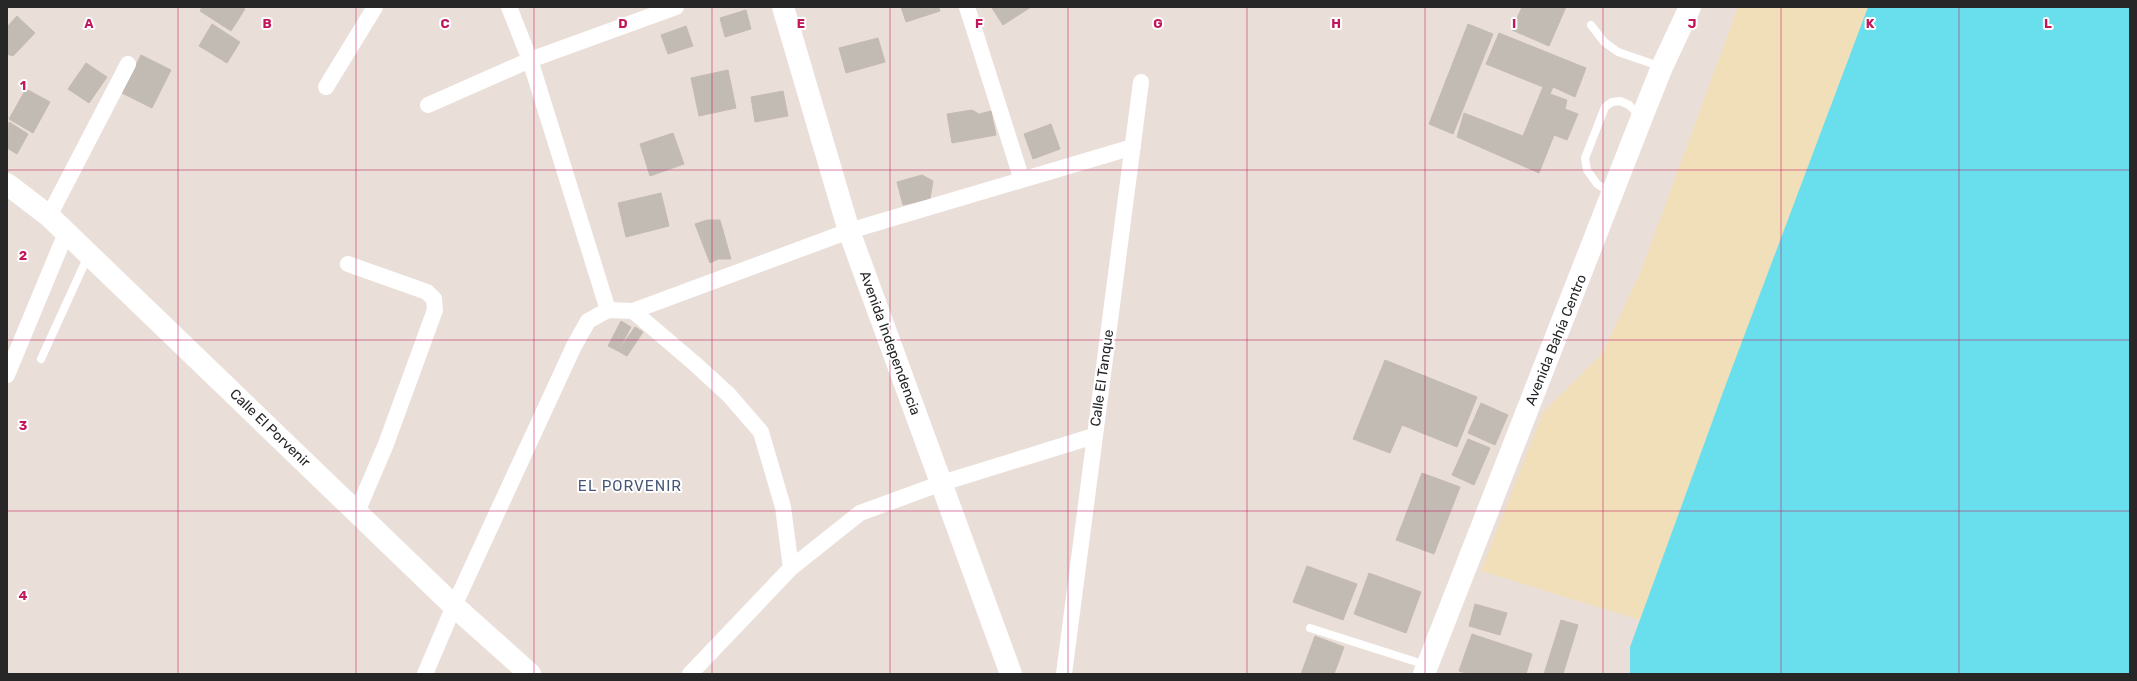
<svg xmlns="http://www.w3.org/2000/svg" width="2137" height="681" font-family="Rubik,sans-serif">
	<style>
		.sand { fill: #f0dfb9 }
		.water { fill: #69dfee }
		.building { fill: #c2bbb4; stroke: #c5bbb2 }
		.lines { fill: none; stroke-linecap: round; stroke-linejoin: round }
		.lane { stroke: #fff; stroke-width: 8 }
		.street { stroke: #fff; stroke-width: 16 }
		.secondary { stroke: #fff; stroke-width: 22 }
		.grid { fill: none; stroke: #c2185b; stroke-width: 1; stroke-opacity: 0.55 }
		.labels { text-anchor: middle; dominant-baseline: central; stroke-width: 4; stroke-linejoin: round; paint-order: stroke }
		.street-label { font-size: 14px; fill: #272727; stroke: #fff }
		.neighbourhood-label { font-size: 15px; letter-spacing: 1px; fill: #485777; stroke: #fff }
		.grid-label { font-size: 13px; text-anchor: middle; font-weight: bold; fill: #c2185b; stroke: #fff; stroke-width: 4; stroke-linejoin: round; paint-order: stroke }
	</style>
	<rect width="100%" height="100%" fill="#eadfd8"/>
	<path class="sand" d="M1738,7H1885L1640,620L1481,571L1543,412L1602,354L1641,271Z"/>
	<path class="water" d="M1868,7H2130V674H1630V647L1726,384Z"/>
	<path class="building" d="M202,7H241L245,9L231,31L200,11Z
		M901,7H939L940,11L906,22Z
		M994,7H1031L1003,25L992,8Z
		M1522,7H1566L1549,46L1512,30Z
		M746,10L751,29L725,37L720,18Z
		M17,16L35,33L13,56L7,54V27Z
		M212,24L240,42L227,63L199,46Z
		M1468,24L1493,34L1453,134L1429,124Z
		M686,26L693,46L668,54L661,35Z
		M1499,33L1586,68L1575,97L1553,87L1550,94L1567,100L1565,109L1578,114L1567,140L1554,135L1539,173L1457,137L1464,113L1523,136L1543,87L1486,64Z
		M878,38L885,62L846,73L839,48Z
		M141,55L171,70L152,108L122,93Z
		M86,63L107,77L89,103L68,89Z
		M728,70L736,108L699,116L691,78Z
		M26,89L50,102L33,133L9,119Z
		M783,91L788,116L755,122L751,97Z
		M972,110L979,114L991,111L996,135L952,143L947,114Z
		M9,122L28,134L17,154L7,148Z
		M1051,124L1060,149L1033,159L1024,134Z
		M673,133L684,164L650,176L640,144Z
		M922,175L933,181L930,199L903,205L897,182Z
		M661,193L669,226L626,237L618,203Z
		M707,220H720L731,259H718L710,263L695,224Z
		M621,321L631,327L618,351L608,346Z
		M635,327L643,332L627,356L618,351Z
		M1385,360L1477,397L1457,447L1402,425L1390,453L1353,439Z
		M1481,403L1508,415L1495,445L1468,433Z
		M1468,439L1490,448L1474,485L1452,475Z
		M1422,473L1460,487L1434,554L1396,540Z
		M1307,566L1357,584L1343,620L1293,602Z
		M1369,573L1421,592L1406,633L1354,614Z
		M1475,604L1507,613L1500,635L1469,626Z
		M1561,620L1578,625L1563,674H1544Z
		M1472,634L1532,654L1526,674H1469L1459,671Z
		M1315,636L1344,647L1334,674H1301Z"/>
	<g class="lines">
		<path class="lane" d="M1591,25L1604,42L1618,52L1662,67
			M1611,193L1597,184L1587,170L1585,158L1605,107L1612,102L1620,101L1629,105L1641,117
			M41,359L88,256
			M1310,628L1426,665"/>
		<path class="street" d="M509,7L530,60L608,310
			M967,7L1022,180
			M326,87L375,7
			M428,105L530,60L676,7
			M49,216L128,64
			M348,264L427,292L434,299L435,310L386,444L357,512
			M633,311L694,363L729,395L761,432L783,507L791,568
			M7,375L66,233
			M425,674L454,606L574,346L588,321L608,310L633,311L849,231L1133,147
			M690,674L791,568L860,513L942,483L1094,436
			M1064,674L1141,82"/>
		<path class="secondary" d="M783,7L849,231L1011,674
			M7,184L49,216L454,606L530,674
			M1424,674L1642,117L1662,67L1690,7"/>
	</g>
	<path class="grid" d="M178,7V674M356,7V674M534,7V674M712,7V674M890,7V674M1068,7V674M1247,7V674M1425,7V674M1603,7V674M1781,7V674M1959,7V674M7,170H2130M7,340H2130M7,511H2130"/>
	<g class="labels">
		<g class="street-label">
			<text transform="translate(1556 340) rotate(-68)">Avenida Bahía Centro</text>
			<text transform="translate(890 343) rotate(70)">Avenida Independencia</text>
			<text transform="translate(1102 378) rotate(-82)">Calle El Tanque</text>
			<text transform="translate(270 428) rotate(44)">Calle El Porvenir</text>
		</g>
		<g class="neighbourhood-label">
			<text x="630" y="486">EL PORVENIR</text>
		</g>
	</g>
	<g class="grid-label">
		<text x="89" y="28">A</text>
		<text x="267" y="28">B</text>
		<text x="445" y="28">C</text>
		<text x="623" y="28">D</text>
		<text x="801" y="28">E</text>
		<text x="979" y="28">F</text>
		<text x="1158" y="28">G</text>
		<text x="1336" y="28">H</text>
		<text x="1514" y="28">I</text>
		<text x="1692" y="28">J</text>
		<text x="1870" y="28">K</text>
		<text x="2048" y="28">L</text>
		<text x="23" y="90">1</text>
		<text x="23" y="260">2</text>
		<text x="23" y="430">3</text>
		<text x="23" y="600">4</text>
	</g>
	<rect width="2137" height="681" fill="none" stroke="#272727" stroke-width="16"/>
</svg>
